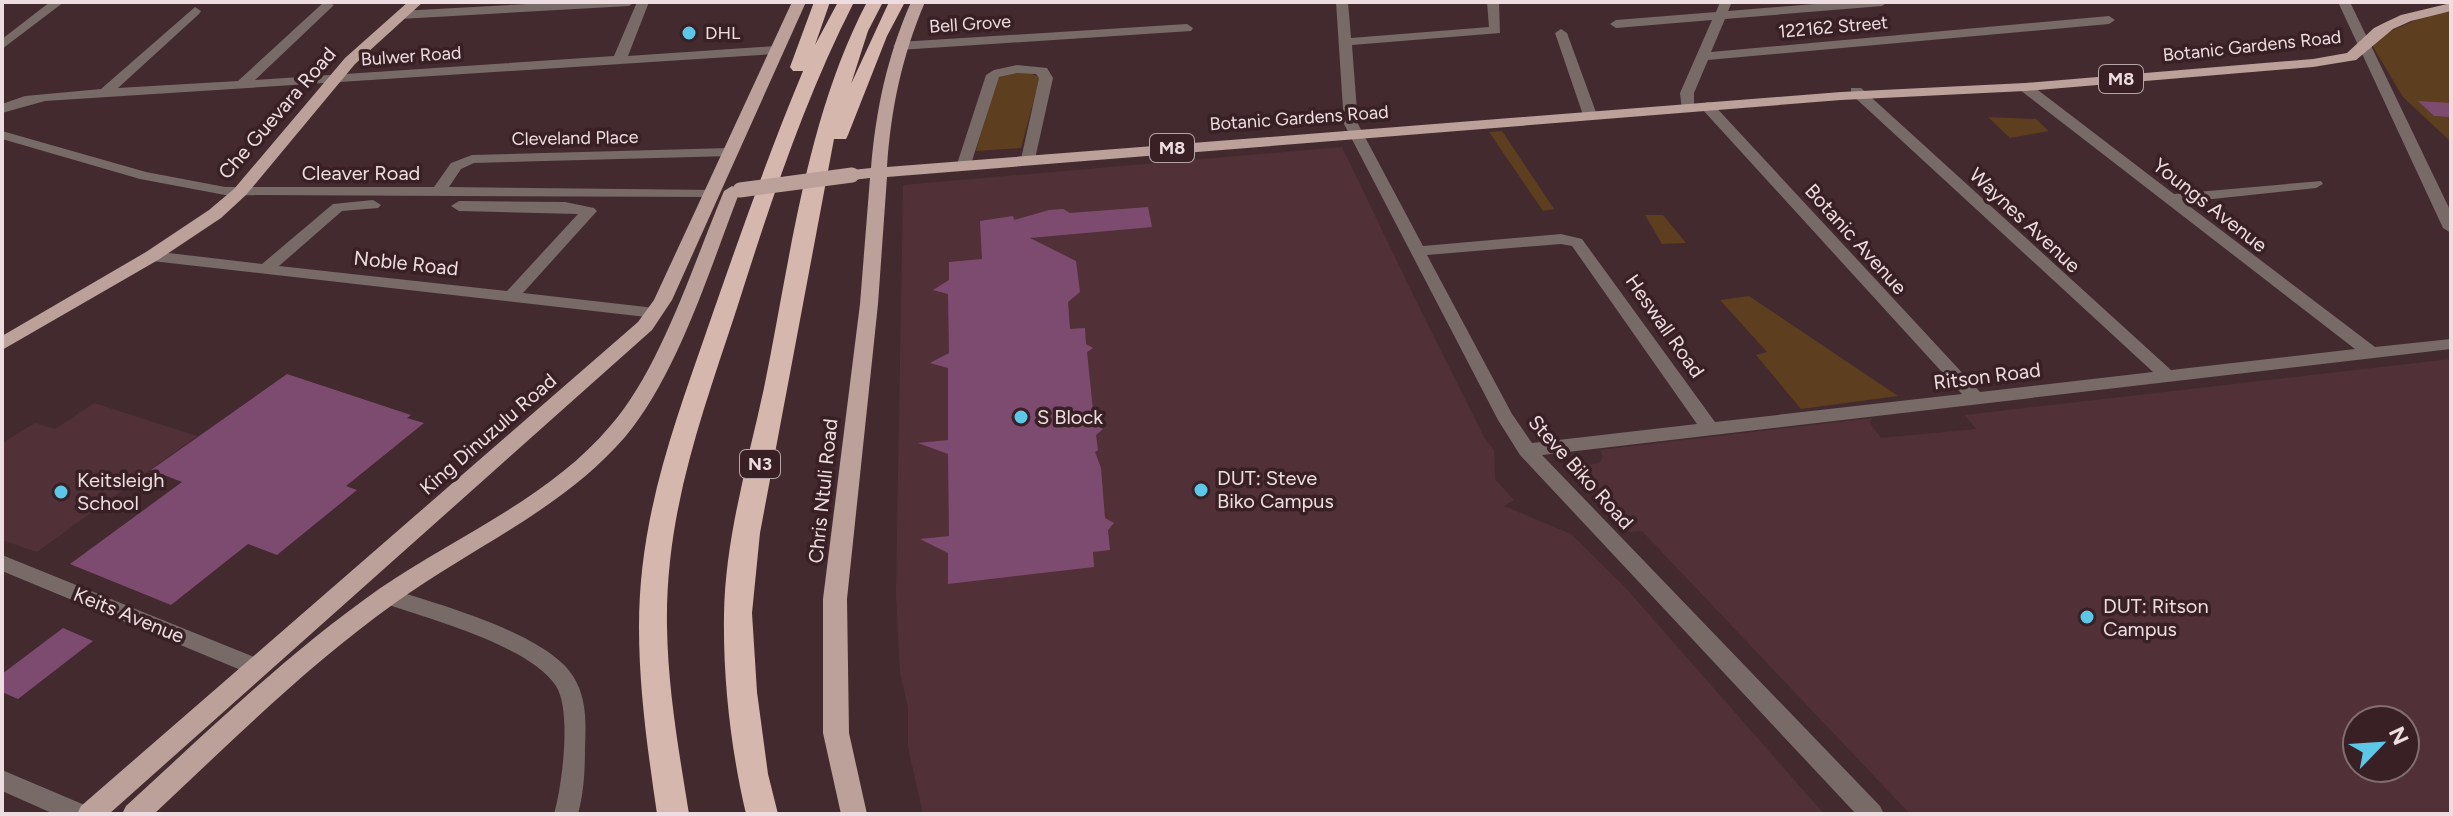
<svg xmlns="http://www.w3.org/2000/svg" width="2453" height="816" font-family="Figtree,sans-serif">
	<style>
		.built { fill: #513137; fill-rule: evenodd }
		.green { fill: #5d3e1e }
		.building { fill: #7e4b70 }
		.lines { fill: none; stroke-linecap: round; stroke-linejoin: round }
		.minor { fill: #776a67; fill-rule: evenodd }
		.major { fill: #bba19a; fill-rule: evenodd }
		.highway { fill: #d6b7ae; fill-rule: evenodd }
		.major-bridge { stroke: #bba19a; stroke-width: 15 }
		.poi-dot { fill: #5cc7e7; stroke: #382025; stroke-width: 3 }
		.labels { text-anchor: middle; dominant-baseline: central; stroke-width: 7; stroke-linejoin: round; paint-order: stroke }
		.far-street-label { font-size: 18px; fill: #eedde0; stroke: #382025 }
		.far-poi-label { font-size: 18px; fill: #eedde0; stroke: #382025; text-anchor: start }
		.shield { fill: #382025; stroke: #b7a4a8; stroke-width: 2 }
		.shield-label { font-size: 18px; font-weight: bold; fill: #eedde0 }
		.street-label { font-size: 20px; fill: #eedde0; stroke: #382025 }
		.poi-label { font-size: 20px; fill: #eedde0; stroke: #382025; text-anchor: start }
	</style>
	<rect width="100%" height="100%" fill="#432a2e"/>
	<path class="built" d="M1342,147L1418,305L1484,437L1494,450L1495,479L1514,500L1504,506L1571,534L1624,586L1824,814H923L908,747V707L900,673L896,594L903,185Z
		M2451,359V814H1910L1642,531L1630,532L1584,482L1589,465L1599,463L1603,457L1600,450L1872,418L1870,423L1881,438L1976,429L1965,415ZM2357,720H2405V768H2357Z
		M94,403L197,436L37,552L2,540V443L35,423L55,429Z"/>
	<path class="green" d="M2451,12V142L2403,97L2369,40L2433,13Z
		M1016,72L1030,73L1040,77L1021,148L976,151L997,78Z
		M1988,117L2036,119L2049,131L2010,138Z
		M1502,131L1554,209L1543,211L1489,132Z
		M1645,215H1663L1686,243L1662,244Z
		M1749,296L1898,396L1801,409L1756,355L1767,352L1720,300Z"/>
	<path class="building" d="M2418,101L2451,103V117L2434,116Z
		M1148,207L1152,227L1030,238L1076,261L1080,292L1068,302L1070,329L1085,328L1086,344L1093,348L1087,352L1093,410L1095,425L1103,429L1096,435L1098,450L1095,452L1101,468L1105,518L1114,523L1108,530L1110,550L1093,552L1094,567L948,584V553L920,539L949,536L948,454L918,443L948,440V368L930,363L949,353L948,294L933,290L949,280V262L982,259L980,221L1013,216L1014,220L1049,210L1063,209L1070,213Z
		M287,374L411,415L407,418L424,423L346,486L357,490L277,555L248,544L171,605L70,564L182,482L151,470Z
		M63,628L93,641L18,699L2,692V674Z"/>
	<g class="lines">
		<path class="minor" d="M50,2H64L2,49V39Z
			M324,2L334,5L255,80L614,56L637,2H649L628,56L775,46L781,50L775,54L45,101L2,113V104L25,96L101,89L195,7L201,11L199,14L118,88L238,81Z
			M565,2H635L629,6L400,19L394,15L400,11Z
			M1336,2H1348L1351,38L1489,27L1487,2H1499L1500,33L1352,45L1358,124L1423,246L1561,234L1582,239L1715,422L1962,394L1702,109L1700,106L1707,102L1712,103L1980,392L2153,372L1851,94V88H1861L2171,370L2355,349L2020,90V84H2030L2174,194L2321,181L2323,184L2316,188L2184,202L2375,347L2451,339V349L1542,455L1880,806L1884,814H1856L1520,455L1498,420L1344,124ZM1561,244L1572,246L1697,424L1532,443L1512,414L1427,255Z
			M1720,2H1732L1728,11L1838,2H1888L1882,6L1725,19L1711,52L2109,16L2115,20L2109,24L1708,60L1694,93V108L1687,112L1682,111L1680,93L1712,20L1616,28L1610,24L1616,20L1716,12Z
			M2338,2H2350L2451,212V233L2443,228Z
			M1187,24L1193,28L1191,31L899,50L893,46L899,42Z
			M1561,29L1567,33L1597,115L1595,118H1585L1583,115L1555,33Z
			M1017,65L1047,68L1053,78L1035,159L1028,163L1021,159L1039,78L1036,74L1017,73L999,77L971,164L964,168L959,167L957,164L986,75L994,70Z
			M2,131L146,172L225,187H434L451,163L472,155L730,148L737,152L730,156L474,163L461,169L449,187L718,190L720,193L713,197L225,195L140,179L2,139Z
			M373,200L381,205L378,208L342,211L279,266L507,291L578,214L459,211L451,206L459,201L565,202L594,208L597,211L523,293L655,308L663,313L655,318L152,261L144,256L152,251L262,264L333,204Z
			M2,555L264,661L267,667L264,673L256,676L248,673L2,571Z
			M387,588C435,603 546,633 573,676C587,698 586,723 585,747C585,770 584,792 578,814H554C562,786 572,711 556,686C530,645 425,618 380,602L377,596L380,590Z
			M2,770L87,806L91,814H54L2,791Z"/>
		<path class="major" d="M408,2H423L355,64L246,195L221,218L158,260L2,350V336L146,252L209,210L234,189L345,58Z
			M792,2H806L672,300L652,330L109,814H77L81,806L638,322L654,300Z
			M911,2H925C902,56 891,108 887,167L1841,92L2025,83L2313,59L2347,53L2374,28L2384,23L2401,15L2451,3V11L2411,21L2393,29L2356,60L2313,67L2025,91L1841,100L887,177L878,304L847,599L849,733L867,814H841L823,733V599L860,304L870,178L852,180L844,175L852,170L871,168C876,109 887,57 911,2Z
			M732,186L740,191C710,268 678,374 625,437C562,510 472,547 395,603C308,665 232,741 154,814H122L126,806C208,731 288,653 379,589C457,535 549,499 611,425C661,368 694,262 724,191Z"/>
		<path class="highway" d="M814,2H830L815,45L838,2H854C804,100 770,204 737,308C702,415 665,512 667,627C668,690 679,752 689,814H657C648,752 639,690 639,627C639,518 673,428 708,327C738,241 768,155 803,71H793L790,67Z
			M867,2H883L868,31L851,84L889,2H905L887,36L848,135L846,139H834L760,533L752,613L757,692L768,774L778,814H746C731,750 723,681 724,615C725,539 748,462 764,388C790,261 806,118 867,2Z"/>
		<path class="major-bridge" d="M740,190L852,175"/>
	</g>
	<g class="poi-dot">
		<circle cx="689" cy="33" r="8"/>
		<circle cx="1021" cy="417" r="8"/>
		<circle cx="1201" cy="490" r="8"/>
		<circle cx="61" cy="492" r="8"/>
		<circle cx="2087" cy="617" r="8"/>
	</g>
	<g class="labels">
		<g class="far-street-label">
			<text transform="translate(970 24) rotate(-4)">Bell Grove</text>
			<text transform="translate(1833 27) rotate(-5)">122162 Street</text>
			<text transform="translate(2252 46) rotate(-6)">Botanic Gardens Road</text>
			<text transform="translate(411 56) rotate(-4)">Bulwer Road</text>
			<text transform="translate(1299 118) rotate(-4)">Botanic Gardens Road</text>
			<text transform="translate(575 138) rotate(-1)">Cleveland Place</text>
		</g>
		<g class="far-poi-label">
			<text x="705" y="33">DHL</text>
		</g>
		<g class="shield">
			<rect x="2099" y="65" width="44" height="28" rx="6"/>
			<rect x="1150" y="134" width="44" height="28" rx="6"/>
			<rect x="740" y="450" width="40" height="28" rx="6"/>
		</g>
		<g class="shield-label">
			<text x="2121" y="79">M8</text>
			<text x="1172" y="148">M8</text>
			<text x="760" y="464">N3</text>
		</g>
		<g class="street-label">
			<text transform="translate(277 113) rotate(-49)">Che Guevara Road</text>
			<text x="361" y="173">Cleaver Road</text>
			<text transform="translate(2210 205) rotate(38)">Youngs Avenue</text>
			<text transform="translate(2025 220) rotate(43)">Waynes Avenue</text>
			<text transform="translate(1856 239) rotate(48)">Botanic Avenue</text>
			<text transform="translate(406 263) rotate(6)">Noble Road</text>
			<text transform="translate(1665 326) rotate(55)">Heswall Road</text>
			<text transform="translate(1987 376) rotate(-7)">Ritson Road</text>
			<text transform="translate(488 434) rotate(-41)">King Dinuzulu Road</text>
			<text transform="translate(1581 472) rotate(48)">Steve Biko Road</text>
			<text transform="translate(823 491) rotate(-84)">Chris Ntuli Road</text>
			<text transform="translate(129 615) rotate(22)">Keits Avenue</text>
		</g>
		<g class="poi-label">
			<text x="1037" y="417">S Block</text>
			<text x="1217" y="478">DUT: Steve<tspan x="1217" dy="23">Biko Campus</tspan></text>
			<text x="77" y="480">Keitsleigh<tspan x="77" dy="23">School</tspan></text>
			<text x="2103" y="606">DUT: Ritson<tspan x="2103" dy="23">Campus</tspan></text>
		</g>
	</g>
	<rect width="2453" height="816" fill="none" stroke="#eedde0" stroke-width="8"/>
	<g transform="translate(2381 744) rotate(65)"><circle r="38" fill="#382025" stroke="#816c70" stroke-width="2"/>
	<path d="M0-6L14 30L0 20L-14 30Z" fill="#5cc7e7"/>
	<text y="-12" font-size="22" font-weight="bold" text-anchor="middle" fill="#eedde0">N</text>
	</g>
</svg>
